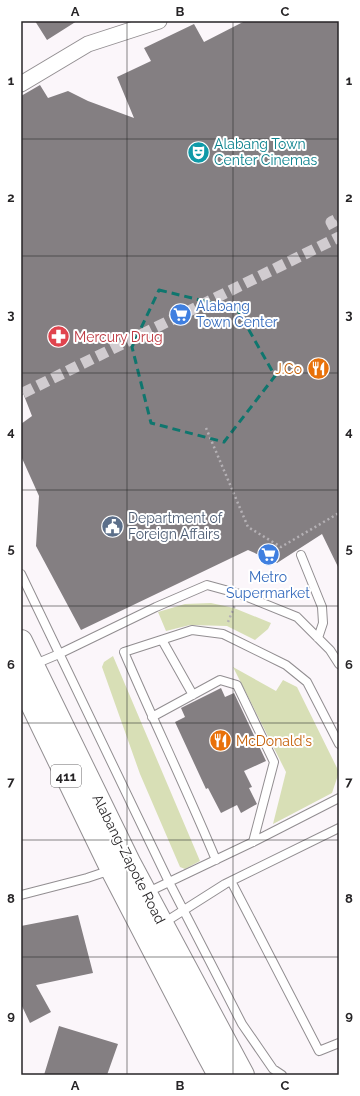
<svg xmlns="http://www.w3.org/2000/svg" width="360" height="1096" font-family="Raleway,sans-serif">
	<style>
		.green { fill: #d8dfb6 }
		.building { fill: #847f82 }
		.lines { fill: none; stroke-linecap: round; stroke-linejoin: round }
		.pedestrian-tunnel { stroke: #d1ccd0; stroke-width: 11; stroke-dasharray: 11 5.5; stroke-linecap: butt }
		.service-casing { stroke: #928e91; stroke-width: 10 }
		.minor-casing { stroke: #928e91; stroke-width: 17 }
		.trunk-casing { stroke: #928e91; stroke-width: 24 }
		.path { stroke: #b5b1b5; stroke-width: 2.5; stroke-dasharray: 2 3; stroke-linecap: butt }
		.service { stroke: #fff; stroke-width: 8 }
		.minor { stroke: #fff; stroke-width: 15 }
		.trunk { stroke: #fff; stroke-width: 22 }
		.marked { fill: none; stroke: #0f766e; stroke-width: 3; stroke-dasharray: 8 5; stroke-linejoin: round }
		.grid { fill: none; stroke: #272527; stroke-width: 1; stroke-opacity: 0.55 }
		.labels { text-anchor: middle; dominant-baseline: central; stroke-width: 4; stroke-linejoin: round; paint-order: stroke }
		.shield { fill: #fff; stroke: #686668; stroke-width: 1 }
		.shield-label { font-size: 13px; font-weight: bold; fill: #272527 }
		.culture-label { font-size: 14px; fill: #0d838f; stroke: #fff; text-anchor: start }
		.shop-label { font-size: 14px; fill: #366cbe; stroke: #fff; text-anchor: start }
		.health-label { font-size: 14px; fill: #be3a42; stroke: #fff; text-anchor: start }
		.food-label { font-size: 14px; fill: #c56008; stroke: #fff; text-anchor: end }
		.service-label { font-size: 14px; fill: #4e5e75; stroke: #fff; text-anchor: start }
		.street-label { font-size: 14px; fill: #272527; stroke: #fff }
		.neatline { fill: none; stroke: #272527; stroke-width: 1.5 }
		.grid-label { font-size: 13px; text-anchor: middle; font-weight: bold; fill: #272527 }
	</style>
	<rect width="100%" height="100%" fill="#fbf6fa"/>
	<path class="green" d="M211,603L234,608L271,623L268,629L255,640L227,626L190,625L166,631L158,612L185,604Z
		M113,656L200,861L185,869L180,867L140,774L102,667L104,662Z
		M233,667L276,691L283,680L297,687L339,772L332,793L273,824L286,772Z"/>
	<path class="building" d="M35,21H77L47,40Z
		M245,21H339V569L322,534L277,563L248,550L81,630L36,546L39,496L21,456V424L32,416L21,388V96L40,85L48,98L68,91L88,101L134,118L117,77L151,61L144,48L194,24L204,42Z
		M221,688L225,697L234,693L266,761L244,771L252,787L249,788L257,804L241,813L237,805L221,813L208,788L206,789L175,722L185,717L181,708Z
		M78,915L93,973L36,985L51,1012L30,1023L21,1004V926Z
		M59,1026L118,1044L107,1075H44Z"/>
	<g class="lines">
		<path class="pedestrian-tunnel" d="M23,393L339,237L331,222L339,218"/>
		<defs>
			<path id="service" d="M301,555L322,607L323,623L318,638
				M21,574L169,882L242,1024L273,1069L282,1075
				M162,640L193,695
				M21,670L59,654L156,607L207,585L240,594L297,617L330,650L339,664
				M152,717L220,680L237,685L274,762L253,842
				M216,860C187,790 154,722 124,652L192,630L223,634L286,665L307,682L339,744
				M231,881L319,1051L339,1043
				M146,893L253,842L339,798
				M21,895L87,878L111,870
				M162,924L225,884L339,828"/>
			<path id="minor" d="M21,84L88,44L159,21"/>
			<path id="trunk" d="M21,641L130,864L243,1075
				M21,682L112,870L207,1053L219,1075"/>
		</defs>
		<use href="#service" class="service-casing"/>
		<use href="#minor" class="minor-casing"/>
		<use href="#trunk" class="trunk-casing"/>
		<path class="path" d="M21,395L23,393
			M206,428L248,527L281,547L339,513
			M228,622L235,605"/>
		<use href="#service" class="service"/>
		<use href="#minor" class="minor"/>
		<use href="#trunk" class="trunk"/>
	</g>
	<path class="marked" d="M159,290L237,309L275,376L224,442L151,423L132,347Z"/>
	<path class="grid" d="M127,21V1075M233,21V1075M21,139H339M21,256H339M21,373H339M21,490H339M21,606H339M21,723H339M21,840H339M21,957H339"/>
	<defs>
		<symbol id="theatre-disc" viewBox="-11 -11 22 22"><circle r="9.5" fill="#0f9aa8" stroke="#fff"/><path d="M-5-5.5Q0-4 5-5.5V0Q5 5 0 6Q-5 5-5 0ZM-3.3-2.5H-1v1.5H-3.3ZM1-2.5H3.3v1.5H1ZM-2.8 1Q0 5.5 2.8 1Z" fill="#fff"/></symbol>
		<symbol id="supermarket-disc" viewBox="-11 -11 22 22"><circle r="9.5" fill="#3f7fe0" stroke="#fff"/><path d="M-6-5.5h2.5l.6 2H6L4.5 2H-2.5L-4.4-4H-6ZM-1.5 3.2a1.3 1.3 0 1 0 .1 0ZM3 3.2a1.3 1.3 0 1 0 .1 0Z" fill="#fff"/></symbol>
		<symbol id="pharmacy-disc" viewBox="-11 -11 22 22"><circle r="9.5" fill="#e0444e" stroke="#fff"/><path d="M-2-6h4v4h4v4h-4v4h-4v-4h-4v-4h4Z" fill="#fff"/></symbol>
		<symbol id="restaurant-disc" viewBox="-11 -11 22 22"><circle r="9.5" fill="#e8710a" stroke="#fff"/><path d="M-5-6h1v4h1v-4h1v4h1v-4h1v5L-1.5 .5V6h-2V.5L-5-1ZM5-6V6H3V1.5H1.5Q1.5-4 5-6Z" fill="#fff"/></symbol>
		<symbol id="civic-disc" viewBox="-11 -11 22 22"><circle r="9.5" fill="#5c6f8a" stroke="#fff"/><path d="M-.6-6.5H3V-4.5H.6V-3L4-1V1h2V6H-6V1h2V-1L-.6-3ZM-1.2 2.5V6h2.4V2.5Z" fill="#fff"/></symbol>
	</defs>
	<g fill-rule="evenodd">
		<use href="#theatre-disc" x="186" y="140" width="25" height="25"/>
		<use href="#supermarket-disc" x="168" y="302" width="25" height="25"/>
		<use href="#pharmacy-disc" x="46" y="324" width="25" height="25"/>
		<use href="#restaurant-disc" x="306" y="356" width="25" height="25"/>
		<use href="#civic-disc" x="100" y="514" width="25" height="25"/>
		<use href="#supermarket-disc" x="256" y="542" width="25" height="25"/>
		<use href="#restaurant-disc" x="208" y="728" width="25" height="25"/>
	</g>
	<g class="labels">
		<rect class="shield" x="51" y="765" width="30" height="22" rx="3"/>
		<g class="shield-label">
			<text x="66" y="776">411</text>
		</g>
		<g class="culture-label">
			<text x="214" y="144">Alabang Town<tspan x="214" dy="16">Center Cinemas</tspan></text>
		</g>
		<g class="shop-label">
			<text x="196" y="306">Alabang<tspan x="196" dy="16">Town Center</tspan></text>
			<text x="268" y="577" text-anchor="middle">Metro<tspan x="268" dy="16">Supermarket</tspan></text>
		</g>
		<g class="health-label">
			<text x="74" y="337">Mercury Drug</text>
		</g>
		<g class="food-label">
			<text x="302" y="369">J.Co</text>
			<text x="236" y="741" text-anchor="start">McDonald's</text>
		</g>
		<g class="service-label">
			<text x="128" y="518">Department of<tspan x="128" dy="16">Foreign Affairs</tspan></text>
		</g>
		<g class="street-label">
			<text transform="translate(129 859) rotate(63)">Alabang-Zapote Road</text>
		</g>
	</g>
	<rect width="360" height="1096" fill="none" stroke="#ffffff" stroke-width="44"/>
	<rect x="22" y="22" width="316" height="1052" class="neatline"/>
	<g class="grid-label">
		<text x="75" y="16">A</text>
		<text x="180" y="16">B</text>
		<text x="285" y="16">C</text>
		<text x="11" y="85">1</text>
		<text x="349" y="85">1</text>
		<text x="11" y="202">2</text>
		<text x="349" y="202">2</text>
		<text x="11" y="319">3</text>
		<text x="349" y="319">3</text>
		<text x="11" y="436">4</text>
		<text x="349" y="436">4</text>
		<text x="11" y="553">5</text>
		<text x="349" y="553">5</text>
		<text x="11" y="669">6</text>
		<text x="349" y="669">6</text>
		<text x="11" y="786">7</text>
		<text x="349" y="786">7</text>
		<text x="11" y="903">8</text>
		<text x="349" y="903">8</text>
		<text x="11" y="1020">9</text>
		<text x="349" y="1020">9</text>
		<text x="75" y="1090">A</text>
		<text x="180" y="1090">B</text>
		<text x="285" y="1090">C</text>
	</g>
</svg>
